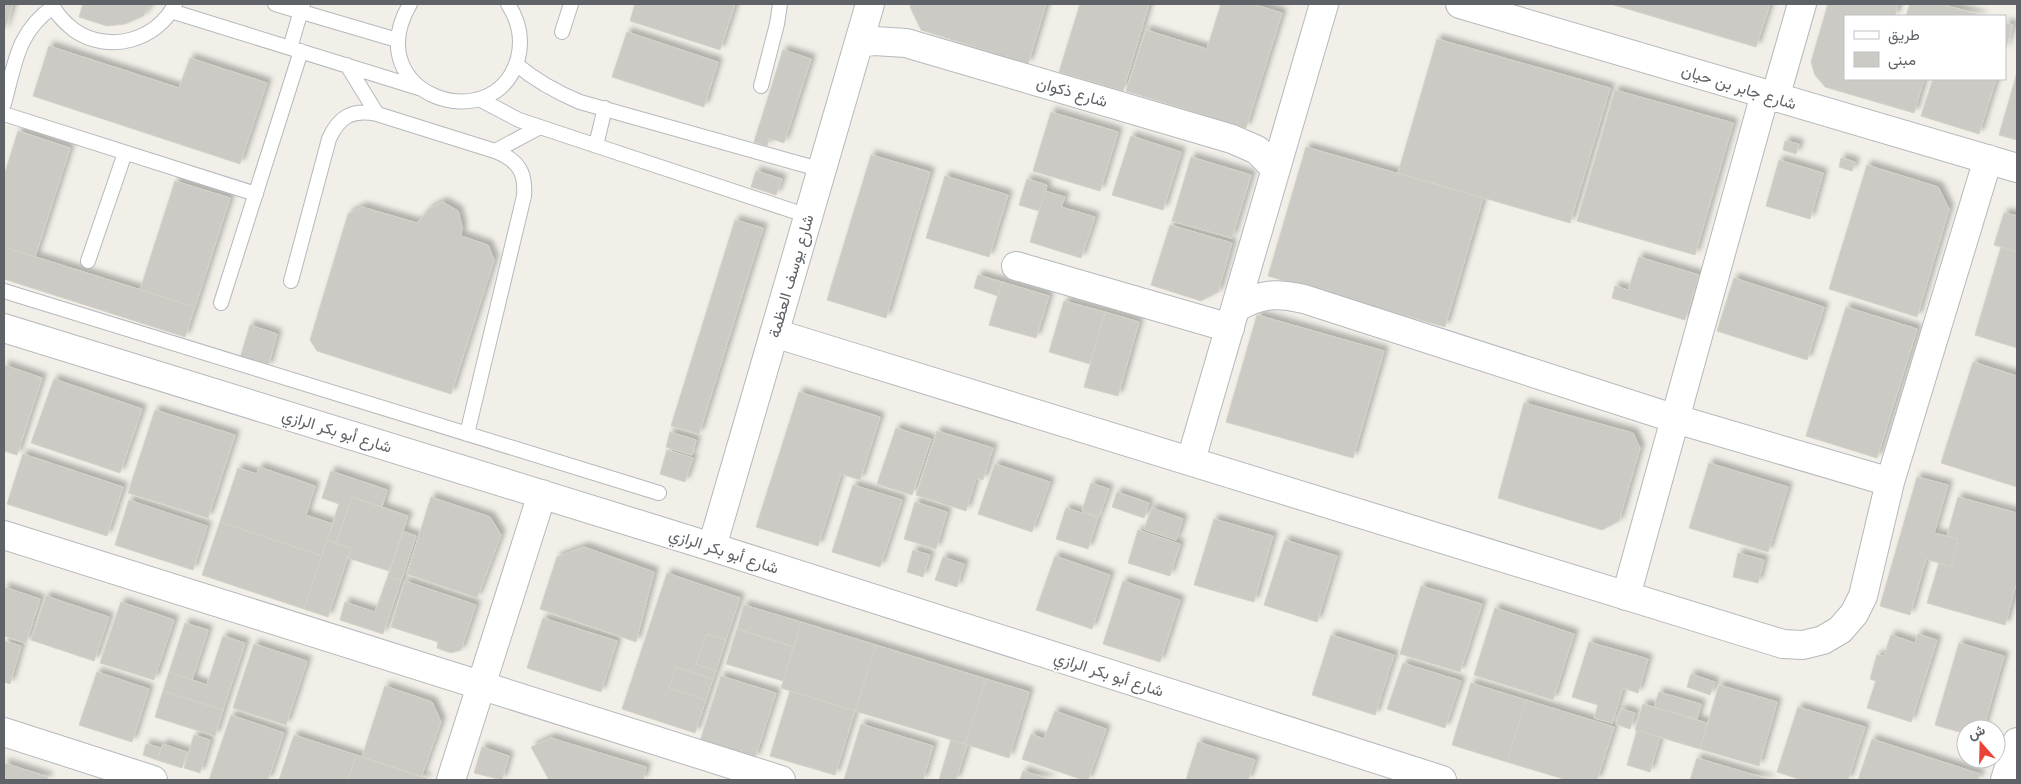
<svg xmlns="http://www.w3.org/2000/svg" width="2021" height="784" font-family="Helvetica,Vazirmatn,sans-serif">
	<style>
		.building { fill: #cccac5; stroke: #d6d1c6; filter: url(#shadow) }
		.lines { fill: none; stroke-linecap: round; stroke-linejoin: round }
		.lane-casing { stroke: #b5b8bc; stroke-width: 16 }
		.street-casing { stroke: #b5b8bc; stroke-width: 30 }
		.lane { stroke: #fff; stroke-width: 14 }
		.street { stroke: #fff; stroke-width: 28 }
		.labels { text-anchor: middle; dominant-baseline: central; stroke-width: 4; stroke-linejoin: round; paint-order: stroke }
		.street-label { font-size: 16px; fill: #5f6368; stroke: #fff }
	</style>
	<defs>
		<filter id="shadow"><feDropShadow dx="4.5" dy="-4.5" stdDeviation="2.5" flood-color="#0004"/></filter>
	</defs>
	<rect width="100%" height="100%" fill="#f1efe8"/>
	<path class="building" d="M4,4H13L4,32Z
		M83,4H151L143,16L125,24L107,26L79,17Z
		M635,4H735L720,50L630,21Z
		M911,4H1046L1028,64L921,30L910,7Z
		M1080,4H1149L1123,91L1059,72Z
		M1221,4H1252L1282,13L1246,128L1126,91L1146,30L1207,49Z
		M1611,4H1770L1756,47Z
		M1828,4H1898L1895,16H1845V79H1924L1914,113L1825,87L1815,75L1811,62Z
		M1910,4H1941L1983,16H1906Z
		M2005,23L2013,25L2005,51Z
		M627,32L718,62L704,107L612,77Z
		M1437,39L1610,88L1570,223L1398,173Z
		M49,46L179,88L190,58L267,83L240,164L33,96Z
		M783,50L811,59L784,143L769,138L767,146L754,142Z
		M2017,73V140L1999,135Z
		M1933,79H1996L1979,134L1921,116Z
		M1615,90L1733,123L1695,255L1577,221Z
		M1051,112L1118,132L1100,191L1033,171Z
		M18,131L70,148L35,257L4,247V176Z
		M1131,136L1181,152L1163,210L1112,195Z
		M1785,141L1799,144L1796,154L1783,150Z
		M1306,147L1483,198L1445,327L1268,276Z
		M871,155L930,172L886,318L827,300Z
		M1191,157L1251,175L1232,238L1172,221Z
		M1841,158L1855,162L1852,171L1839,167Z
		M1779,160L1823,173L1810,219L1766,206Z
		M1867,165L1938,187L1949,209L1917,317L1829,289Z
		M756,171L782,179L776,195L751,187Z
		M945,176L1008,195L989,257L926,238Z
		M1027,179L1047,185L1039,211L1019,205Z
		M175,181L230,198L195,307L140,290Z
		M1045,191L1065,197L1061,207L1095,217L1081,258L1030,242Z
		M443,202L458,211L462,227L461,236L488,245L494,260L451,394L317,351L310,340L348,214L362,207L417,223L429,209Z
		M2004,213L2017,216V252L1994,245Z
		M735,220L763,228L699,434L671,426Z
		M1170,225L1232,243L1218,292L1201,301L1151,285Z
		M4,247L195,307L185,337L4,279Z
		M2001,247L2017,252V348L1975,335Z
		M1639,257L1699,275L1685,320L1612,298L1615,286L1628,290Z
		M978,275L1002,282L998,296L974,288Z
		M1734,278L1824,307L1807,360L1717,331Z
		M1002,282L1049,296L1036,338L989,325Z
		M1064,301L1105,312L1090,364L1049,352Z
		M1846,307L1917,329L1877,458L1806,436Z
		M1105,312L1139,322L1118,396L1084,387Z
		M1257,315L1384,351L1353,458L1226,422Z
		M250,325L277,334L268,367L240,358Z
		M1973,362L2017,376V487L1941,463Z
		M4,365L42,378L17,455L4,451Z
		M54,379L142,409L120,473L31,443Z
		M799,392L880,417L860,480L841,474L818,546L756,527Z
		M1524,403L1633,433L1640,448L1619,521L1602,530L1498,498Z
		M155,410L235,435L208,518L128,493Z
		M896,428L931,439L912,495L877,484Z
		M937,431L993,448L983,480L976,478L966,511L916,495Z
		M670,432L696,440L692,455L666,447Z
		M667,450L693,458L685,482L660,474Z
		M23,454L123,487L107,536L7,504Z
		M1709,463L1788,487L1768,552L1689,528Z
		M995,464L1050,482L1032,532L978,514Z
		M259,467L315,486L306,515L333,524L322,556L220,522L238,468L257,474Z
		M331,471L387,490L382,507L352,497L336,543L327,540L339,504L322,498Z
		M1917,477L1948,485L1934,533L1958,539L1951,567L1926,559L1910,615L1880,606Z
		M1091,483L1109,489L1099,517L1082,511Z
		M853,485L902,500L880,567L832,552Z
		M1117,492L1149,503L1144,518L1112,507Z
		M352,497L408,516L389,571L348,558L351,548L336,543Z
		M431,497L490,517L501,535L477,598L407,574Z
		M1958,497L2017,513V581L2005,625L1927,603L1939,563L1951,567L1958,539L1947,536Z
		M129,500L207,526L193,570L115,545Z
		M915,502L947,512L936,549L904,539Z
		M1066,508L1098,518L1088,549L1056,539Z
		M1152,508L1183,519L1176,540L1144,529Z
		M1214,519L1273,536L1254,602L1194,585Z
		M220,522L322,556L304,609L202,575Z
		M1138,530L1180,544L1170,576L1128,563Z
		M403,531L416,536L401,581L388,576Z
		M327,540L351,548L328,617L304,609Z
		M1285,540L1337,556L1317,622L1264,605Z
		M584,547L654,572L636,642L540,609L557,557Z
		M913,550L930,555L923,577L907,572Z
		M1738,553L1764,560L1758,583L1733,577Z
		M1055,556L1110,575L1092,629L1036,610Z
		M943,557L964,564L957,587L935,580Z
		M667,573L740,598L726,640L707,634L696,664L716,671L713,679L676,667L669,688L706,700L695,733L622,709Z
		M388,576L401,581L383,634L340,620L345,602L375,612Z
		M405,581L476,605L461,650L451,653L437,648L438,642L391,627Z
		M1123,581L1180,600L1160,662L1103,644Z
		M1421,586L1482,604L1460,672L1400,654Z
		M4,587L40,599L26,643L4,636Z
		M46,596L109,617L94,661L31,640Z
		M121,602L174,620L154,680L100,663Z
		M744,605L801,622L794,647L737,629Z
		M1495,608L1574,634L1553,700L1474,675Z
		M543,618L617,641L601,692L527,668Z
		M801,622L876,645L855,711L781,688Z
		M185,623L208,630L192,680L169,672Z
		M737,629L794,647L783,681L726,664Z
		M707,634L726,640L716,671L696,664Z
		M1918,634L1937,640L1911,722L1867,708L1876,681L1870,679L1877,655L1884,656L1891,635L1915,643Z
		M1331,635L1394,655L1375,715L1312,695Z
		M223,636L245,643L223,710L163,691L169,672L207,685Z
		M4,641L21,646L10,684L4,682Z
		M1589,642L1648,659L1638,693L1623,688L1612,723L1594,718L1598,705L1572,697Z
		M1959,643L2004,656L1983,729H1966V734L1935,725Z
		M254,644L307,661L286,725L233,708Z
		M876,645L986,679L965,744L855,711Z
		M1403,663L1461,681L1445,728L1387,709Z
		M676,667L713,679L706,700L669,688Z
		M97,672L149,689L132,742L79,725Z
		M1691,674L1715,682L1710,695L1687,687Z
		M721,676L776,693L755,758L700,741Z
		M986,679L1029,692L1009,758L965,744Z
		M1471,683L1526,700L1507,762L1452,745Z
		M1719,685L1777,702L1759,766L1700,749Z
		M385,686L432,702L441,722L421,777L362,757Z
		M163,691L223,710L215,736L155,717Z
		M790,691L855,711L835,775L770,756Z
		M1659,692L1701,704L1697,719L1654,707Z
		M1526,700L1614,727L1597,780H1567L1507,762Z
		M1643,704L1707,723L1700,749L1635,730Z
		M1798,707L1865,727L1848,780H1802L1777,772Z
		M1621,709L1635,713L1630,729L1616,724Z
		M1055,711L1106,729L1088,780H1083L1022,759L1031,734L1044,739Z
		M231,715L284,733L268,780H209Z
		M861,724L933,746L923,780H844Z
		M1637,730L1660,737L1650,772L1627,765Z
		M194,735L210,740L200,773L184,768Z
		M294,735L356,755L348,780H279Z
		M551,738L646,767L643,780H549L531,747Z
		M1872,739L1980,774L1978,780H1858Z
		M951,740L967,745L956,780H939Z
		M1198,742L1255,760L1248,780H1186Z
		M146,744L161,748L157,760L143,755Z
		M163,744L187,752L182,768L157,760Z
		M482,747L509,756L502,780L474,773Z
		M356,755L427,778L426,780H348Z
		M1697,758L1771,780H1690Z
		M4,763L48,777L47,780H4Z
		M1023,771L1051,780H1020Z"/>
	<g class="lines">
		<defs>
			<path id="lane" d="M52,4C56,14 65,23 74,30C108,54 157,41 175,4
				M275,4L397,40
				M410,4C357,95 495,141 518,58C523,38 519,21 508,4
				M171,11L419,88
				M562,32L571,4
				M290,48L303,4
				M516,64C536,81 556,92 580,102L822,170
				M347,65L377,114
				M761,86L777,24L780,4
				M479,99L519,120L808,216
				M4,104C15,64 17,32 53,7
				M4,114L256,194
				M596,145L605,108
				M495,151L540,127
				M88,261L125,153
				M291,281L329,139C339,116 353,109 377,114L495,151C518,160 526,172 524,196L467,434
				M4,291L659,493
				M221,303L301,51"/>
			<path id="street" d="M1460,4L2017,168
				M859,43L874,41L906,43L1232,139L1257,150L1276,169
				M1775,98L1802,4
				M1016,266L1230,328
				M1236,308C1261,293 1276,293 1304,299L1676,419L1890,482
				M4,328L712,547L1442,780
				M774,333L1783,644L1803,645L1823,640L1840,630L1854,614L1863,596L1890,482L1988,159
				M1191,460L1324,4
				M4,535L781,780
				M712,547L870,4
				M1626,596L1765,94
				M4,732L153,780
				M451,780L542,494
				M2005,780L2017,742"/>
		</defs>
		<use href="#lane" class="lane-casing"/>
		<use href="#street" class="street-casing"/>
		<use href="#lane" class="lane"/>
		<use href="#street" class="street"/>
	</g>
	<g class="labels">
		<g class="street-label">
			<text transform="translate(1739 87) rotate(17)">شارع جابر بن حيان</text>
			<text transform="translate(1072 92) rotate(16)">شارع ذكوان</text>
			<text transform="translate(791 276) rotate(-74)">شارع يوسف العظمة</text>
			<text transform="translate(337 431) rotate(17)">شارع أبو بكر الرازي</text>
			<text transform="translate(724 551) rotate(18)">شارع أبو بكر الرازي</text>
			<text transform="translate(1109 674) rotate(18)">شارع أبو بكر الرازي</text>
		</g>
	</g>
	<rect width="2021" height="784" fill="none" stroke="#5f6368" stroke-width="10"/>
	<rect x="1844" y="15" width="162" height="65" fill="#ffffff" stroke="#bfc1c3"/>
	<rect x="1854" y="31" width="25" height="8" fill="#ffffff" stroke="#bfc1c3"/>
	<text x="1888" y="40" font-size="15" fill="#5f6368">طريق</text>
	<rect x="1854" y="52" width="25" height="15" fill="#cccac5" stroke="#bfc1c3"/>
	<text x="1888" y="65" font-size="15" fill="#5f6368">مبنى</text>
	<g transform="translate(1981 744) rotate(340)"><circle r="24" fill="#ffffff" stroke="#bfc1c3"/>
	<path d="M0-4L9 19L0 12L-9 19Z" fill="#ea4335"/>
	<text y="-8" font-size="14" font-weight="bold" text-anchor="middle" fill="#5f6368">ش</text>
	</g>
</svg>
